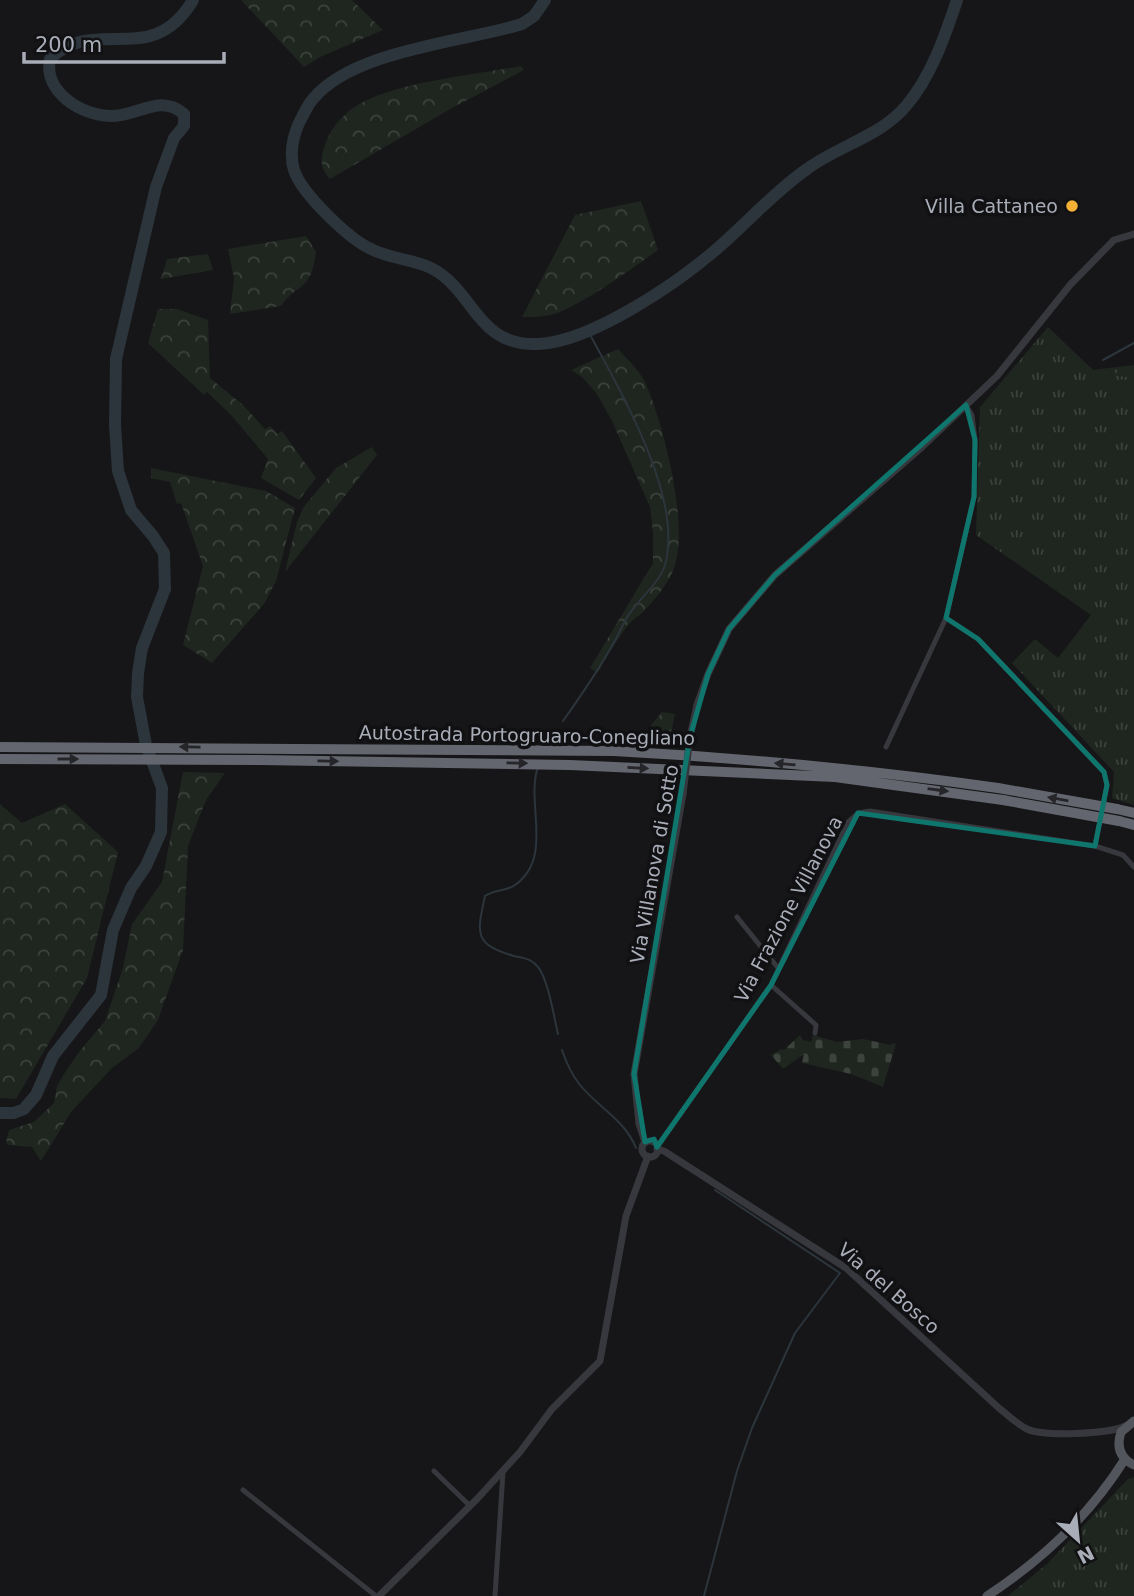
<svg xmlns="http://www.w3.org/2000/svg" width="1134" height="1596" font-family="'DejaVu Sans',sans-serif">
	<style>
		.grass { fill: url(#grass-tufts) }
		.forest { fill: url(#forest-crowns) }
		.cemetery { fill: url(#cemetery-stones) }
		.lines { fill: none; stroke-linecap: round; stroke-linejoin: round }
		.stream { stroke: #2c353c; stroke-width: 2 }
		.river { stroke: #2c353c; stroke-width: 12 }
		.minor { stroke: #37383d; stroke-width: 5 }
		.tertiary { stroke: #37383d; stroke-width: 7 }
		.primary { stroke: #53555c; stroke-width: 9 }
		.motorway { stroke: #63666e; stroke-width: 10 }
		.tertiary-bridge { stroke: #37383d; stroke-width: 7 }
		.motorway-bridge { stroke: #63666e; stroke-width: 10 }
		.oneway { fill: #26262a }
		.marked { fill: none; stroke: #0f766e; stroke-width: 5; stroke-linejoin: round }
		.poi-dot { fill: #f2b134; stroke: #111113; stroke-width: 2.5 }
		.labels { text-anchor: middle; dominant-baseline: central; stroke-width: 7; stroke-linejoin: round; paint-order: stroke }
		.poi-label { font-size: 19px; fill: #a8adb8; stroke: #111113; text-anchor: end }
		.street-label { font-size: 19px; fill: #a8adb8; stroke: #111113 }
	</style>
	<defs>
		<pattern id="grass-tufts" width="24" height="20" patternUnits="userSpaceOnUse" patternTransform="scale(1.75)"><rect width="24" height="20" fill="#1e261f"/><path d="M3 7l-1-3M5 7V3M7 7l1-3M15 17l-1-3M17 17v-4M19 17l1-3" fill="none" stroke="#3c433d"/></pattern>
		<pattern id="forest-crowns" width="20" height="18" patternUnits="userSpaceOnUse" patternTransform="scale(1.75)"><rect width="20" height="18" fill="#1e261f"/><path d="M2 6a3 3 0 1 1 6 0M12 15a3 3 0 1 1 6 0" fill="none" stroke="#3c433d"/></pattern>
		<pattern id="cemetery-stones" width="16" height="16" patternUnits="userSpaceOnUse" patternTransform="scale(1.75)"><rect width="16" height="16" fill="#1e261f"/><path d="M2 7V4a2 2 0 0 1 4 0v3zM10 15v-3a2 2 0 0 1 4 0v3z" fill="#3c433d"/></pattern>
	</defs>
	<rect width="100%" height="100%" fill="#161618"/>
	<path class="grass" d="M1048,327L1093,370L1134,365V805L1112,798L1114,772L1012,663L1035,639L1058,658L1091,615L976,535L980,407Z
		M1134,1477V1596H1008L1047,1564L1128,1479Z"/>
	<path class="forest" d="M241,0H352L383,30L320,57L304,67Z
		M521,66L524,70L452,108L330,179C320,169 320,158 325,145C329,133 336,122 346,114C377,83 477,75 521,66Z
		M641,201L658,250C630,270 590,299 560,312C547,317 535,317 522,317L575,215Z
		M306,236L316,252C311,292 299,281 281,306L230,314L234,278L228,249Z
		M208,254L213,270L161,279L167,259Z
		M158,309H177L208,320L210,378L243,405L265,429L270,426L277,434L282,431L316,478L299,500L261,478L268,459L232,416L207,392L204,395L148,343Z
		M618,349C627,359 639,370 645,382C663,422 691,529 673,571C667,585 656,598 645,610C641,615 634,618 629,624C617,639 607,657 597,673L590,668L653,563V532L650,507L612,421L597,394L582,377L571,370Z
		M1126,366L1134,367V378L1103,374Z
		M372,447L377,455L285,572L297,522L303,508L336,468Z
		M151,468L266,491L295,508L276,581L264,604L212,663L183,645L203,566L181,503L177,504L170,482L151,478Z
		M662,712L675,714L670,738L647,733L651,725Z
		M183,772L225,773L206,800L188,846L183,950L158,1020L139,1048L112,1068L71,1112L41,1161L32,1147L8,1145L6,1142L9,1130L34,1122L54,1103L57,1086L64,1074L79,1052L105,1021L123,968L132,924L162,882Z
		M0,804L22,823L65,804L118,852L87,978L16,1099L0,1098Z"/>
	<path class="cemetery" d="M800,1035L803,1040L811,1042L813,1035L837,1042L863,1039L891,1045L892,1043L896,1044L883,1087L851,1074L802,1063L804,1054L783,1069L771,1055L781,1049L784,1050Z"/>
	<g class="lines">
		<path class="stream" d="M1103,360L1134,343
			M563,721C580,697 596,674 610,649C617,639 621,627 628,616C638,599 659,584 665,565C684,497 619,389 588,331
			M537,770C527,806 553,858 515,885C505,892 495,889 485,896C477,933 473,944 514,956C524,958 532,959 538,967C548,979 554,1017 558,1034
			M562,1050C566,1062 572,1075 580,1085C599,1108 625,1120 636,1148
			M704,1596L737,1471L752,1428L795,1333L840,1273L715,1190"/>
		<path class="river" d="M545,0L534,16L522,24C464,42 353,50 313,99C308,104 305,112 301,119C293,134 289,154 294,170C301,193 349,239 371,249C390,259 414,259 433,269C475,292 477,347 539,344C593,341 679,282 719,247C749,221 774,192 807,169C838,146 881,136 906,106C931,77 945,36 957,0
			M0,1113H14L24,1109L36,1095L53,1056L101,995L113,930L131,888L146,866L161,832L162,788L146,745L137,697L138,673L142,648L165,589L164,553L153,536L131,510L118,471L115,425L116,359L156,187L174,138L184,126V114C160,93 139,116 111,116C82,116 43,92 50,59C96,14 152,70 193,0"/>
		<path class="minor" d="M946,618L978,639L1104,772L1107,785L1095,846
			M886,747L946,618L974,497L975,440L972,415L966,405
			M737,917L779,969
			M771,985L816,1025L815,1033
			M657,1147L771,985L848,822L858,813L870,811L1095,846L1123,855L1134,867
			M434,1471L469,1505
			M243,1490L376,1596
			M495,1596L503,1472"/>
		<path class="tertiary" d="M690,737L697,705L708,674L729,629L775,575L922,447L997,376L1070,285L1114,240L1134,234
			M642 1149a8 8 0 1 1 16 0a8 8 0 1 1-16 0Z
			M645,1142L639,1124L634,1074L683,794
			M657,1149L664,1151L846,1268L1000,1409C1008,1415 1017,1424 1027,1429C1044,1437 1108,1434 1125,1426
			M379,1596L477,1499L520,1452L552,1409L600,1361L626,1216L648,1156"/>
		<path class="primary" d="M1134,1421L1121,1432C1116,1447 1120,1458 1134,1465
			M987,1596C1042,1560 1090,1515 1125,1459"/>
		<path class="motorway" d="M0,747L614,751C743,758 871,770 998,788
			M0,759L260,760L570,765L835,777L1003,800
			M1117,809L1134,813
			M1119,821L1134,825"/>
		<path class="tertiary-bridge" d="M683,794L690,737"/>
		<path class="motorway-bridge" d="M998,788L1117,809
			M1003,800L1119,821"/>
	</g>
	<defs><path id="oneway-solid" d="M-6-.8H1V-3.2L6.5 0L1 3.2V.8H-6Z" transform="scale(1.75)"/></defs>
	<g class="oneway">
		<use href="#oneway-solid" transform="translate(190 747) rotate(-179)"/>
		<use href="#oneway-solid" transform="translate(68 759)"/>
		<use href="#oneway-solid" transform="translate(328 761) rotate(1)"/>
		<use href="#oneway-solid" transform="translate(517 763) rotate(1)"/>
		<use href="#oneway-solid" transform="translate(785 764) rotate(-175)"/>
		<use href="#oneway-solid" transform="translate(638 768) rotate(3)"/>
		<use href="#oneway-solid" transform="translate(938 790) rotate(8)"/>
		<use href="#oneway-solid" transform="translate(1058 799) rotate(-170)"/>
	</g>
	<path class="marked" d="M966,405L975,440L974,497L946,618L978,639L1104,772L1107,785L1095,846L858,813L771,985L657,1147L654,1139L645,1142L634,1074L690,737L708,674L729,629L775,575Z"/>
	<circle class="poi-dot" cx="1072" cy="206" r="7"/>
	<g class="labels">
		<g class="poi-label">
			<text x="1058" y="206">Villa Cattaneo</text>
		</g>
		<g class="street-label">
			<text transform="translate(527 735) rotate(1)">Autostrada Portogruaro-Conegliano</text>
			<text transform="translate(654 864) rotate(-80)">Via Villanova di Sotto</text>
			<text transform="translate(788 909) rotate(-62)">Via Frazione Villanova</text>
			<text transform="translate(889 1288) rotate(41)">Via del Bosco</text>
		</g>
	</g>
	<g transform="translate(1078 1540) rotate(153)" stroke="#111113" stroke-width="5" paint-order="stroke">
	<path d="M0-5L12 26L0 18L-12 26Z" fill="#a8adb8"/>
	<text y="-10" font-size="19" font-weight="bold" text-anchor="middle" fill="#a8adb8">N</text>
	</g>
	<path d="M24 52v10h200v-10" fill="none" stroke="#a8adb8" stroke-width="3.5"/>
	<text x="35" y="52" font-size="21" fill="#a8adb8" stroke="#111113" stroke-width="5" paint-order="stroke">200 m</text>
</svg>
